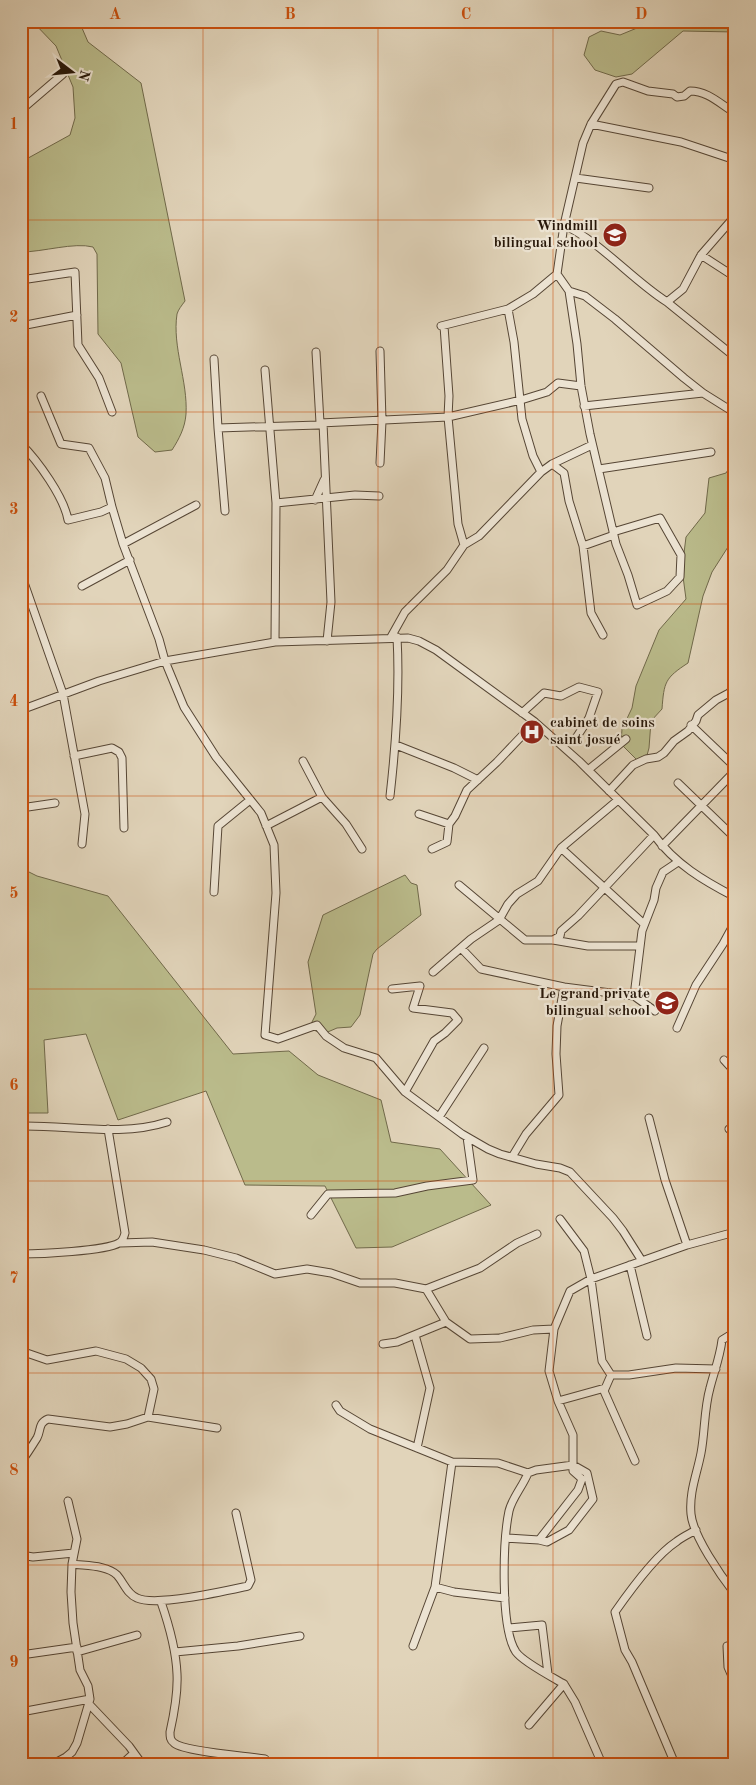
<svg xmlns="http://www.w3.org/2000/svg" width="756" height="1785" font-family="'Old Standard TT',serif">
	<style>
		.green { fill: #babb8b; stroke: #70694a }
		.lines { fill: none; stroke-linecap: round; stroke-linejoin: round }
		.minor-casing { stroke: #564635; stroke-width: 9 }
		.minor { stroke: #ece3d2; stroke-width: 7 }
		.grid { fill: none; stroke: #cb4f0c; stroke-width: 1; stroke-opacity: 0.55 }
		.labels { text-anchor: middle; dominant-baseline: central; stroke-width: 4.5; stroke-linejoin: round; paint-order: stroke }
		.poi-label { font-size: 15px; font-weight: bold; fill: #271709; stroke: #ece3d2; text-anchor: end }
		.neatline { fill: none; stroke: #cb4f0c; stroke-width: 2 }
		.grid-label { font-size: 16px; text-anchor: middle; font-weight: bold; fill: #cb4f0c }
	</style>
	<rect width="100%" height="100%" fill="#e1d4ba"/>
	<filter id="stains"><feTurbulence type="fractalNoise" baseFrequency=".004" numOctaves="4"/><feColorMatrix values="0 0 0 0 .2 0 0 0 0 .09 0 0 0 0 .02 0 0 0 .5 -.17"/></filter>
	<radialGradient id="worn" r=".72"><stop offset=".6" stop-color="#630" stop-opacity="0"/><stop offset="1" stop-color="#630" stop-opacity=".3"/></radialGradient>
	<path class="green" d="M32,21H79L88,42L141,83L185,301C182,305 178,310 177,314C172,347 188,381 186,414C185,428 179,439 172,450L155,452L138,437L121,363L98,334L97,254L93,247C74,242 43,252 21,252V162L70,135L75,118L73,87L56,46Z
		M654,21H735V32L683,31L632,74L616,77L595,70L584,55L589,37L601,31L620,35Z
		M735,459V536L712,572L703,596L688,663C665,678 664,682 662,709L651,721L649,748L646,759L639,762L621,744L622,729L632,708L636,686L659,630L686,599L682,569L686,537L705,513L709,478L726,473Z
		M21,868L37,876L108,896L233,1054L289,1051L318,1075L381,1100L391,1142L440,1149L491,1205L392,1247L356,1248L325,1186L245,1185L206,1091L118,1120L86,1034L44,1040L48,1113H21Z
		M405,875L411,883L417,885L421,915L377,949L373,954L360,1015L351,1027L337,1028L323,1034L309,1028L316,1014L308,962L323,915Z"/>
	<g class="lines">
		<defs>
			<path id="minor" d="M21,110L63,74
				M591,124L681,142L735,160
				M576,178L649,188
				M564,225C602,243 631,279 667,302L683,289L701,255L735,216
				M701,255L735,277
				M557,274L569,291L585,296L615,319L684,378L703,393L735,413
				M21,280L75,272L78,345L99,378L112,412
				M569,291L577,344L581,386L590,434L616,544L628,575L637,605L667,591L680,577L681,555L660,518L613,532
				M667,302L735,357
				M508,309L514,342L522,419L533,456L541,472
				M21,326L77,315
				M441,326L508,309L533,294L557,274L564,225L583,143L591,124L616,84L623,82L648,91L673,94L677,97L684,96L690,91C708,91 720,104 735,113
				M444,326L449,396L448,417L458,524L464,545
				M380,351L382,421L380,463
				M316,352L320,423
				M214,359L218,428L225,511
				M265,370L276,503L275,642
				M41,396L61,444L89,448L105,478L112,507
				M584,406L703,393
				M323,423L331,602L327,641
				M218,428L319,425L320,423L448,417L521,400L547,392L558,383L581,386
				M21,444C38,461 64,497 68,520L101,512L112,507L123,544L159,639L165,661L184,707L216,757L261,813L274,845L276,893L265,1035L278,1039L317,1025L326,1036L344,1048L376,1058L405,1092
				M552,464L564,473L569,501L583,546L591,613L603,635
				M599,469L711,452
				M315,500L324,480
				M276,503L355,495L379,496
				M123,544L196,505
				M583,546L614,535
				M21,574L63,694L85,814L82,844
				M82,586L130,560
				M391,637L405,612L447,570L464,545L479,536L541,472L552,464L592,445
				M21,710L99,681L165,661L275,642L408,638L419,641L436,650L535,722L579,761L654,835C675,864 704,881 735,897
				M522,713L544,693L561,696L579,687L598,692L589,718L576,738
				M691,725L735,767
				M396,745L454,768L478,780
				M74,756L112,748L119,752L122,758L124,828
				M303,761L322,797L346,824L362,849
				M588,770L626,739
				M678,783L735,838
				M609,791L633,765L646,759L658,757L664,753L674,741L688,731L696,721L698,715L716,700L729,693L735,687
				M390,796C396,743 400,690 397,637
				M21,808L55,803
				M419,814L449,824
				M266,826L322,797
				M662,846L735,771
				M561,848L644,924
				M432,849L447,842L449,824L455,816L467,790L497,762L535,722
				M459,885L525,940H553L588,946H639
				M214,892L218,826L250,800
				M553,940L560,936L561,931L578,916L654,835
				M461,948L481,969L564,987
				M433,972L471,939L499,920L508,904L517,894L538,881L561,848L618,800
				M392,989L420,986L413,1008L452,1013L458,1020L445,1033L434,1041L405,1092L462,1134L488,1149L500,1154L536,1164L560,1168L570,1172L613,1218L623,1231L642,1261
				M634,996L642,931L654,900L656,888L663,872L678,862
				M677,1028L696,985L723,944L735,922
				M724,1060L735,1072
				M439,1117L484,1048
				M649,1118L665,1180L687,1245
				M21,1126C69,1125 121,1137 167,1122
				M729,1129L735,1134
				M512,1157L526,1134L559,1095L556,1054L557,1026L564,987L634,996L655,1011
				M311,1215L328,1194L395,1193L427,1186L473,1180L467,1137
				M560,1219L584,1251L591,1279L602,1361L611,1375L604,1391L635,1461
				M120,1243L152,1242L204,1250L236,1258L275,1274L307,1269L331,1273L360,1283H395L426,1289L446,1322L470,1339L500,1338L533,1330L554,1329
				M21,1254C40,1254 105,1251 119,1243C123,1241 124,1237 125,1233L108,1129
				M630,1265L647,1336
				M426,1289L480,1268L517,1243L537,1234
				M735,1332L722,1340C720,1357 714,1372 710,1388C704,1409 705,1432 701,1453C697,1474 689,1492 691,1514C693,1536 721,1576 735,1594
				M415,1335L430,1388L417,1448
				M383,1344L397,1342L446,1322
				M21,1351L47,1360L96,1351L126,1359L141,1368L151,1379L154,1389L148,1417
				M611,1375H629L676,1368L716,1369
				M558,1401L605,1388
				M336,1405L340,1411L370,1429L452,1462L498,1463L528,1473
				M21,1462C27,1454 32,1446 37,1438C41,1431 38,1423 48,1419L110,1427L127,1424L148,1417L217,1428
				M506,1538L539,1540L578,1490L582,1479L573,1471V1435L558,1401L549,1371L554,1329L570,1291L591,1279L687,1245L735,1232
				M539,1540L547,1542L569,1530L593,1499L587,1473L573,1465L536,1470L528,1473C523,1486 512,1498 509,1511C503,1540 500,1628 516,1652C523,1662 552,1677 564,1684
				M21,1555L33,1557L74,1553
				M72,1564C86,1566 107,1565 117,1575C124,1583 127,1594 137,1598C156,1607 225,1591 248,1586L251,1580L236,1513
				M435,1587L454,1592L505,1598
				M161,1602C169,1625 176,1649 177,1674C178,1693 174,1714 170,1732C170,1737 170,1740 174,1743C185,1752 248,1756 265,1759
				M509,1628L542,1625L548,1674
				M413,1646L435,1587L452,1462
				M727,1646L728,1667L735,1683
				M77,1652L137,1635
				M175,1652L238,1646L300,1636
				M21,1655L77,1647
				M89,1704L129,1746L142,1764
				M21,1712L90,1699
				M529,1725L564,1684L575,1702L602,1764
				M53,1764L66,1757L72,1752L77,1743L90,1699L88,1686L80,1670L73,1623L71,1592L72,1564L77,1539L68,1501
				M122,1764L134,1753
				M675,1764L632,1662L625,1650L615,1612C629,1592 656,1555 676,1542C682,1537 689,1534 696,1530"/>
		</defs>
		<use href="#minor" class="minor-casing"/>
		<use href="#minor" class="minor"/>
	</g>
	<path class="grid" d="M203,21V1764M378,21V1764M553,21V1764M21,220H735M21,412H735M21,604H735M21,796H735M21,989H735M21,1181H735M21,1373H735M21,1565H735"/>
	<defs>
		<symbol id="school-disc" viewBox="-11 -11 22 22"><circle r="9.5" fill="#8f2418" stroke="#ece3d2"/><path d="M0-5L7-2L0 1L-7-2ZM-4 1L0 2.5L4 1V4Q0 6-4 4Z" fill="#fff"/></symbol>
		<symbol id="hospital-disc" viewBox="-11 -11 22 22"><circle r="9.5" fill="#8f2418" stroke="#ece3d2"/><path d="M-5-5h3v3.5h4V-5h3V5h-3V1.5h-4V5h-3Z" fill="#fff"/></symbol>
	</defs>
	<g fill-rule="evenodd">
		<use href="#school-disc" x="601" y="221" width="28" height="28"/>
		<use href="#hospital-disc" x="518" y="718" width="28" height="28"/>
		<use href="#school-disc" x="653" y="989" width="28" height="28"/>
	</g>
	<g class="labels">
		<g class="poi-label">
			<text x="598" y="226">Windmill<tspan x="598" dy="17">bilingual school</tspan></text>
			<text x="550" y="723" text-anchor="start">cabinet de soins<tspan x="550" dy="17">saint josué</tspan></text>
			<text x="650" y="994">Le grand private<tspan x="650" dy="17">bilingual school</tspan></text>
		</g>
	</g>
	<rect width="756" height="1785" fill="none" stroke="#e1d4ba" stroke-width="55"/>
	<g transform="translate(72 72) rotate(106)" stroke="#ece3d2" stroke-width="4" paint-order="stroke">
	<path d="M0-4L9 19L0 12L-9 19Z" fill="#271709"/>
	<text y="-8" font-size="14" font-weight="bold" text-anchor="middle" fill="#271709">N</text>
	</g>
	<rect x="28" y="28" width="700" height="1730" class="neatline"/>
	<g class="grid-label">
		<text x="115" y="19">A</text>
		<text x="290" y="19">B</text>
		<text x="466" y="19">C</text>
		<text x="641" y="19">D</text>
		<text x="14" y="129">1</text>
		<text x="14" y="322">2</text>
		<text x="14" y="514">3</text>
		<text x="14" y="706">4</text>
		<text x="14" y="898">5</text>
		<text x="14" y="1090">6</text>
		<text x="14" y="1283">7</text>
		<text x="14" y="1475">8</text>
		<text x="14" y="1667">9</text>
	</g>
	<rect width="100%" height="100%" filter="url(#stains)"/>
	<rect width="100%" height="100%" fill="url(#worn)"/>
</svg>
